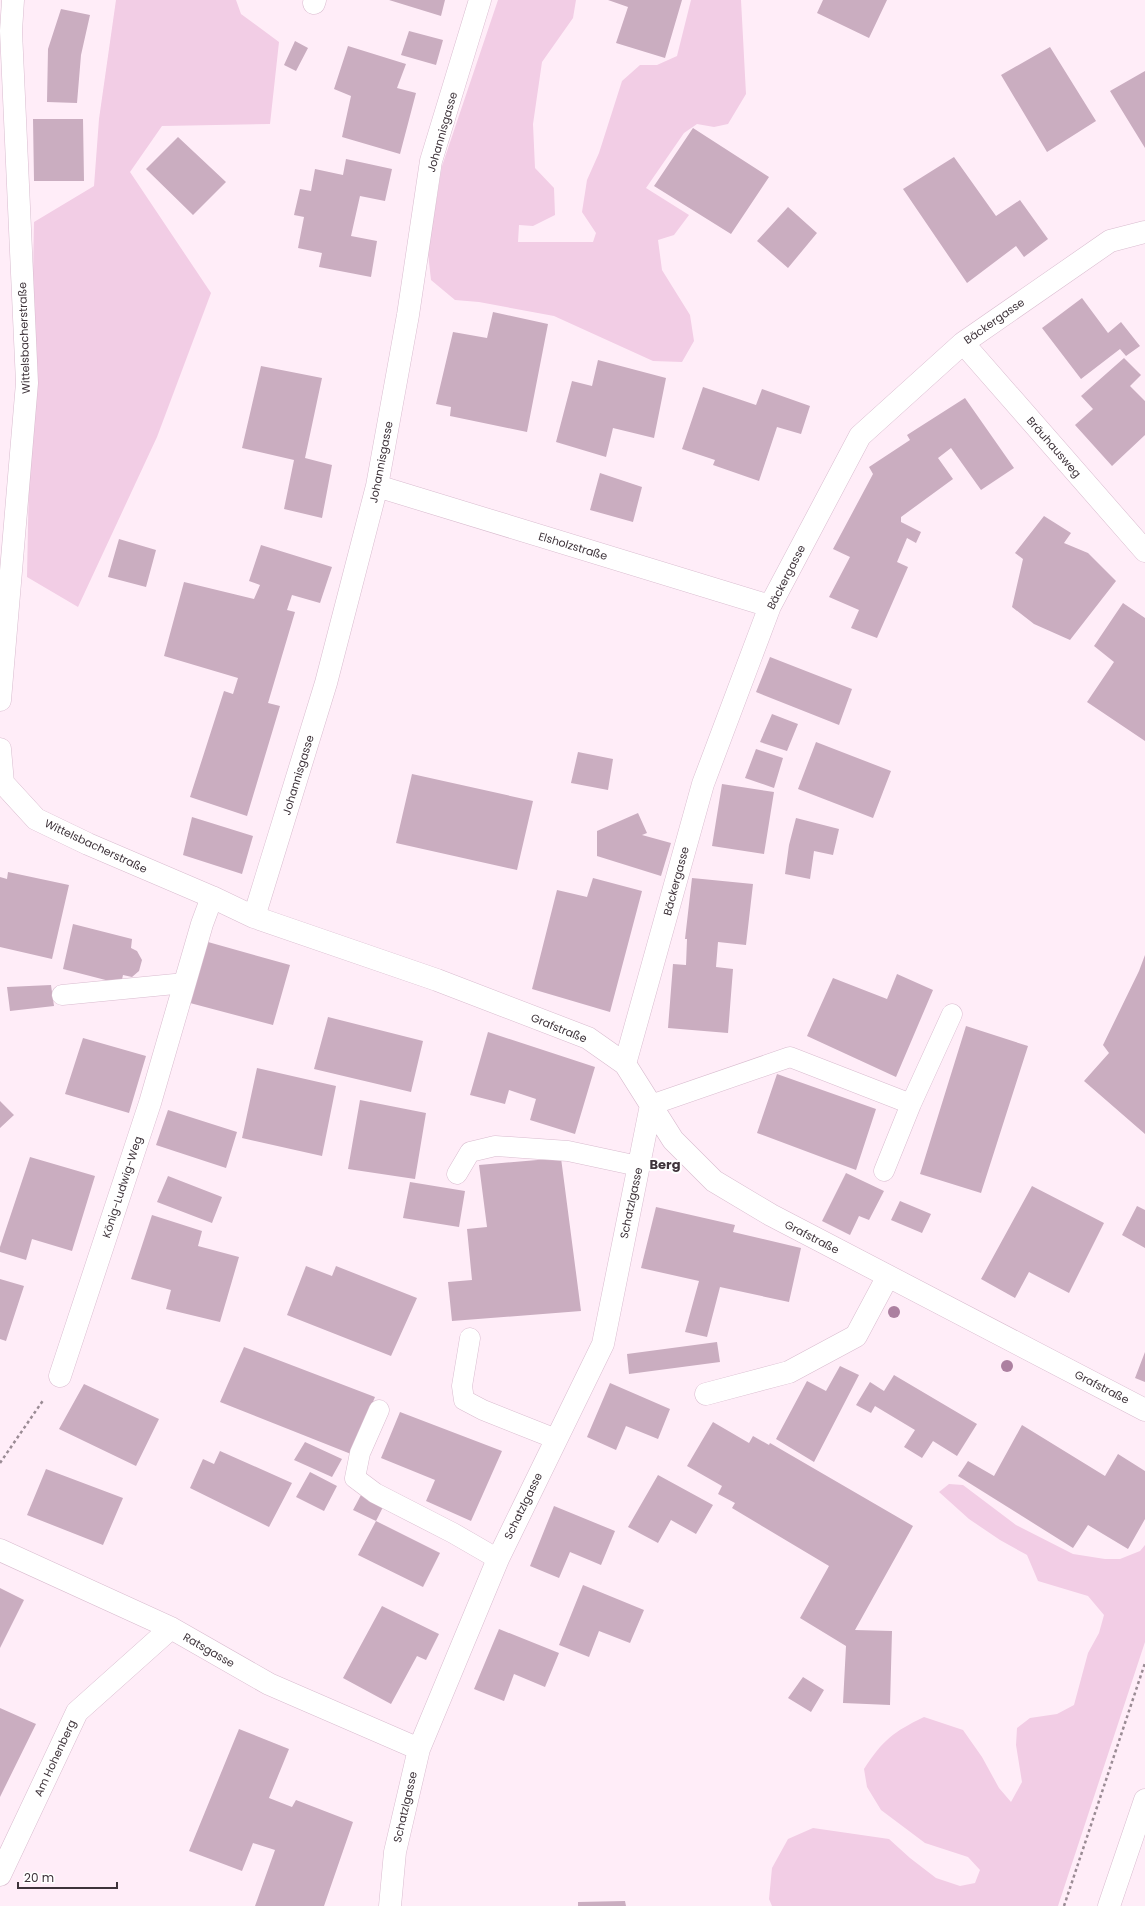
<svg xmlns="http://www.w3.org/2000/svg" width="1145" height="1906" font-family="Poppins,sans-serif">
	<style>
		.green { fill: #f2cde5 }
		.building { fill: #caadc0 }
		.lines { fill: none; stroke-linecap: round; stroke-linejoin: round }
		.service-casing { stroke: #d9bccf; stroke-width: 21 }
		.minor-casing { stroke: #d9bccf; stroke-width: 23 }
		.secondary-casing { stroke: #d9bccf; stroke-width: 23 }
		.path { stroke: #9a8b94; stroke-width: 2.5; stroke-dasharray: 3 3; stroke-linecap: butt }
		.service { stroke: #fff; stroke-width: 20 }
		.minor { stroke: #fff; stroke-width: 22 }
		.secondary { stroke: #fff; stroke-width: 22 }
		.tree { fill: #ac80a0 }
		.labels { text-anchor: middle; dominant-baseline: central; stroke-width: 4; stroke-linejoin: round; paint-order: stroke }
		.street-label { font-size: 11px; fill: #3e333a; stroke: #fff }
		.quarter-label { font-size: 13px; font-weight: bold; fill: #3e333a; stroke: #fff }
	</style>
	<rect width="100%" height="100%" fill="#ffedf8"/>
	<path class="green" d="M116,0H236L241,14L279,42L270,124L162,126L130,172L211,293L157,437L78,607L27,577L34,222L94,186L99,119Z
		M498,0H576L573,18L542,62L533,124L535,168L554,188L555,215L533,226L519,225L518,242H593L596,233L582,212L587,180L599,153L622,81L640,65H657L677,56L691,0H741L746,94L728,124L714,127L697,124L684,133L646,188L689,215L674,235L658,240L662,270L690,315L694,341L682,362L653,361L554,316L479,302L455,300L431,280L428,253L442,166Z
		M949,1484L963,1485L1016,1525L1073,1554L1105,1559H1120L1140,1551L1145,1545V1642L1058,1906H772L769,1899L772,1868L788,1839L813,1828L889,1839L910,1858L936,1878L960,1886L975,1883L980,1870L968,1857L925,1843L881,1810L867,1787L864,1769C883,1740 893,1732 924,1717L963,1730L982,1757L999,1788L1011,1802L1022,1782L1016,1745L1017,1728L1030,1718L1057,1714L1074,1705L1088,1653L1099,1633L1104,1615L1088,1596L1038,1581L1027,1555L1000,1540L969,1519L939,1492Z"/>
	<path class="building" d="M389,0H445L441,16Z
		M608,0H682L665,58L616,43L628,7Z
		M823,0H887L869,38L817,13Z
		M61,9L90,15L81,55L77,103L47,102L48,49Z
		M409,31L443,40L436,65L401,55Z
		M295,41L308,48L296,71L284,65Z
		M348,46L406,64L397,88L416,93L400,154L342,137L351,96L334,89Z
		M1050,47L1096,121L1047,152L1001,75Z
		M1145,71V148L1110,91Z
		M33,119H83L84,181H34Z
		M693,128L769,177L731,234L654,186Z
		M178,137L226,182L193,215L146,169Z
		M954,157L996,216L1020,200L1048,239L1024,257L1016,246L967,283L903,189Z
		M346,159L392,169L385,201L360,196L351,236L377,241L371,277L319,267L322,253L298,248L304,217L294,215L300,189L311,191L315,169L343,175Z
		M788,207L817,233L788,268L757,241Z
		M1082,298L1108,333L1121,322L1140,346L1126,356L1120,349L1081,379L1042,328Z
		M493,312L548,324L527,432L450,416L451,407L436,404L453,332L487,338Z
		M1124,358L1141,375L1130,386L1145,401V435L1112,466L1075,425L1093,409L1081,396Z
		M598,360L666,378L654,438L613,428L606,457L556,442L572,381L592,386Z
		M261,366L322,378L305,458L332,465L322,518L284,509L294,460L242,448Z
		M703,387L756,405L762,389L810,406L801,434L777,427L759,481L713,465L715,460L682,449Z
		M965,398L1014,468L981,490L951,448L938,458L953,479L901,517V522L921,532L916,543L907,538L897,562L908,567L877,638L851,628L859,610L829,597L850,557L833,549L873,474L869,467L910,440L907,435Z
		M600,473L642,487L633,522L590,510Z
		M1044,516L1071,533L1064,543L1088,553L1116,581L1070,640L1034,624L1012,607L1023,559L1015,553Z
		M119,539L156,550L146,587L108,577Z
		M261,545L332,567L320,603L292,595L287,610L295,612L268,703L280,706L247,816L190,797L224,691L233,694L238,678L164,656L184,582L254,599L260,585L249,581Z
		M1123,603L1145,618V741L1087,702L1114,662L1094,646Z
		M770,657L852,689L839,725L756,692Z
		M772,714L798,724L787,751L760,742Z
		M816,742L891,771L873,818L798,789Z
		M756,749L783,758L774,788L745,778Z
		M578,752L613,759L608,790L571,783Z
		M412,774L533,801L517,870L396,843Z
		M722,784L774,792L764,854L712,846Z
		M638,813L647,833L642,835L671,843L661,876L597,856V831Z
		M192,817L253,836L242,874L183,855Z
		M796,818L839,829L833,855L814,851L810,879L785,874L789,845Z
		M8,872L69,885L52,959L0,947V877L7,879Z
		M593,878L642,891L610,1012L532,989L557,890L587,897Z
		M692,878L753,884L746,945L718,942L716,967L733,969L728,1033L668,1028L673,964L686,965L687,939H685Z
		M73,924L132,939L131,948L137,951L142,960L139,971L132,977L123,975L121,984L63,969Z
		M208,942L290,965L273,1025L190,1003Z
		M1145,955V1134L1084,1081L1109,1053L1103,1045L1139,971Z
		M897,974L933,990L896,1077L807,1036L833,978L887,999Z
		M51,985L54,1006L10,1011L7,987Z
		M328,1017L423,1041L411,1092L314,1069Z
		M966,1026L1028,1046L981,1193L920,1174Z
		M488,1032L595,1067L575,1134L530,1120L536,1099L509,1090L505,1104L470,1095Z
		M83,1038L146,1056L129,1113L65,1094Z
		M257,1068L336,1086L322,1156L242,1138Z
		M777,1074L876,1109L856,1170L757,1133Z
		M360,1100L426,1113L415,1179L348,1169Z
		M0,1101L14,1115L0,1128Z
		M168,1110L237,1132L226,1168L156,1145Z
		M30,1157L95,1176L72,1251L32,1239L26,1260L0,1252V1247Z
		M561,1158L581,1311L452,1321L448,1282L472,1280L467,1229L487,1227L479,1165Z
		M846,1173L884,1191L869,1220L859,1216L850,1235L822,1221Z
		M168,1176L222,1197L212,1223L157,1202Z
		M410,1182L465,1191L459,1227L403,1218Z
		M1032,1186L1104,1223L1069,1293L1029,1272L1015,1298L981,1279Z
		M900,1201L931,1214L922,1233L891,1220Z
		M1137,1206L1145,1210V1248L1122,1235Z
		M656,1207L735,1225L733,1232L801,1248L789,1302L720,1287L707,1337L685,1332L699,1281L641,1268Z
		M152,1215L202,1231L198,1246L239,1257L220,1322L166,1309L171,1290L131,1279Z
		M306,1266L332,1276L336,1266L417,1298L391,1356L287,1315Z
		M0,1279L24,1286L6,1341L0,1339Z
		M717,1342L720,1362L629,1374L627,1354Z
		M244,1347L375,1397L351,1454L220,1402Z
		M1145,1352V1382L1135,1378Z
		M840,1366L859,1375L814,1462L776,1439L807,1381L826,1391Z
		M894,1375L977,1424L957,1456L933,1441L922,1458L904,1447L915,1430L875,1406L871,1413L856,1405L870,1382L884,1391Z
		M610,1383L670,1409L658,1439L626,1426L616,1450L587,1437Z
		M84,1384L159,1419L136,1466L59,1429Z
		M400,1412L502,1451L471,1521L426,1501L435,1480L381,1458Z
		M713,1422L749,1443L753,1436L769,1445L770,1443L913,1526L855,1630L892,1631L890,1705L843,1703L846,1646L800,1618L829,1566L732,1508L735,1503L718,1494L722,1486L687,1466Z
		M1022,1425L1105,1476L1118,1454L1145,1471V1519L1128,1549L1088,1525L1073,1548L958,1476L968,1461L994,1476Z
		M305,1442L342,1459L332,1477L294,1460Z
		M220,1451L292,1483L269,1527L190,1488L203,1459L214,1464Z
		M46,1469L123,1498L103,1545L27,1515Z
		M310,1472L337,1486L324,1511L296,1497Z
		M658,1475L713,1505L696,1534L671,1520L658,1543L628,1527Z
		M361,1495L383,1507L376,1521L440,1553L423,1587L358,1555L376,1521L353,1510Z
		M554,1506L615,1531L601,1565L570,1552L559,1578L530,1566Z
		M583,1585L644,1610L630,1643L599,1631L589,1657L559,1645Z
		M0,1588L24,1600L0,1648Z
		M382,1606L439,1634L426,1660L417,1656L391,1704L343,1678Z
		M499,1629L559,1653L545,1687L514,1674L504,1701L474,1689Z
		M803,1677L824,1690L811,1712L788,1698Z
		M0,1708L36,1724L0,1797Z
		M239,1729L289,1749L269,1798L292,1807L296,1800L353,1822L324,1906H255L275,1850L253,1843L242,1871L189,1851Z
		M625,1901L626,1906H578V1902Z"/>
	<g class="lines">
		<defs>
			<path id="service" d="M62,995L185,983
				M651,1105L790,1057L911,1104L952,1014
				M884,1171L911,1104
				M457,1174L470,1152L495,1146L568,1151L638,1166
				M470,1338L462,1386L464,1400L483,1410L556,1439
				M379,1410L360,1453L355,1478L375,1493L453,1533L498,1559"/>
			<path id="minor" d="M314,3L315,0
				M963,343L1145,551
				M377,486L770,606
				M0,700L27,383L11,31L13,0
				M0,749L3,783L36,819L88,844L212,897L254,917L437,980L588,1038L625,1064L673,1140L714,1181L771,1215L1145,1410
				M254,917L326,683L377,486L408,315L431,161L480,0
				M625,1064L703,784L770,606L860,436L963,343L1110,241L1145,232
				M60,1376L150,1103L202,924L212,897
				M706,1394L789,1372L856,1336L888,1276
				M0,1550L171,1628L269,1684L419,1749
				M0,1875L77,1712L171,1628
				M390,1906L395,1852L419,1749L498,1559L603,1344L651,1105"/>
			<path id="secondary" d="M1109,1906L1145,1800"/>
		</defs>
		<use href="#service" class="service-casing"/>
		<use href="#minor" class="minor-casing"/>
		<use href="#secondary" class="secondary-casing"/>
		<path class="path" d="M0,1463L44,1399
			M1064,1906L1145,1663"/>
		<use href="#service" class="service"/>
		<use href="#minor" class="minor"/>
		<use href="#secondary" class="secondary"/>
	</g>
	<g class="tree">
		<circle cx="894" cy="1312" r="6"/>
		<circle cx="1007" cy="1366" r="6"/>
	</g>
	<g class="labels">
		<g class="street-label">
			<text transform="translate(442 132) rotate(-74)">Johannisgasse</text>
			<text transform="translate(994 321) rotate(-35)">Bäckergasse</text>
			<text transform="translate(24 338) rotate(-92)">Wittelsbacherstraße</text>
			<text transform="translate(1054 447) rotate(49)">Bräuhausweg</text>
			<text transform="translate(381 462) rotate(-79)">Johannisgasse</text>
			<text transform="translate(573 546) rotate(17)">Elsholzstraße</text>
			<text transform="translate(786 577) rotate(-63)">Bäckergasse</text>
			<text transform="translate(298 775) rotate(-73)">Johannisgasse</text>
			<text transform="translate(96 846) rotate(25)">Wittelsbacherstraße</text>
			<text transform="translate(676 881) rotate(-75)">Bäckergasse</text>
			<text transform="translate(559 1028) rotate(22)">Grafstraße</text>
			<text transform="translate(122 1187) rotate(-72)">König-Ludwig-Weg</text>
			<text transform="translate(631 1203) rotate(-78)">Schatzlgasse</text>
			<text transform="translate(812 1237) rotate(27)">Grafstraße</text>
			<text transform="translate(1102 1387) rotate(27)">Grafstraße</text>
			<text transform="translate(523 1506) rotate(-64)">Schatzlgasse</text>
			<text transform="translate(209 1650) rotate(30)">Ratsgasse</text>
			<text transform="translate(55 1758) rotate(-65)">Am Hohenberg</text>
			<text transform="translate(405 1807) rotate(-77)">Schatzlgasse</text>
		</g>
		<g class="quarter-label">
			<text x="665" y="1164">Berg</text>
		</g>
	</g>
	<path d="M18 1882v6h99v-6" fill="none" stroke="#3e333a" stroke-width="2"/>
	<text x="24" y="1882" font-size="12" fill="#3e333a" stroke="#ffffff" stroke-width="3" paint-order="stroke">20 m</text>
</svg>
